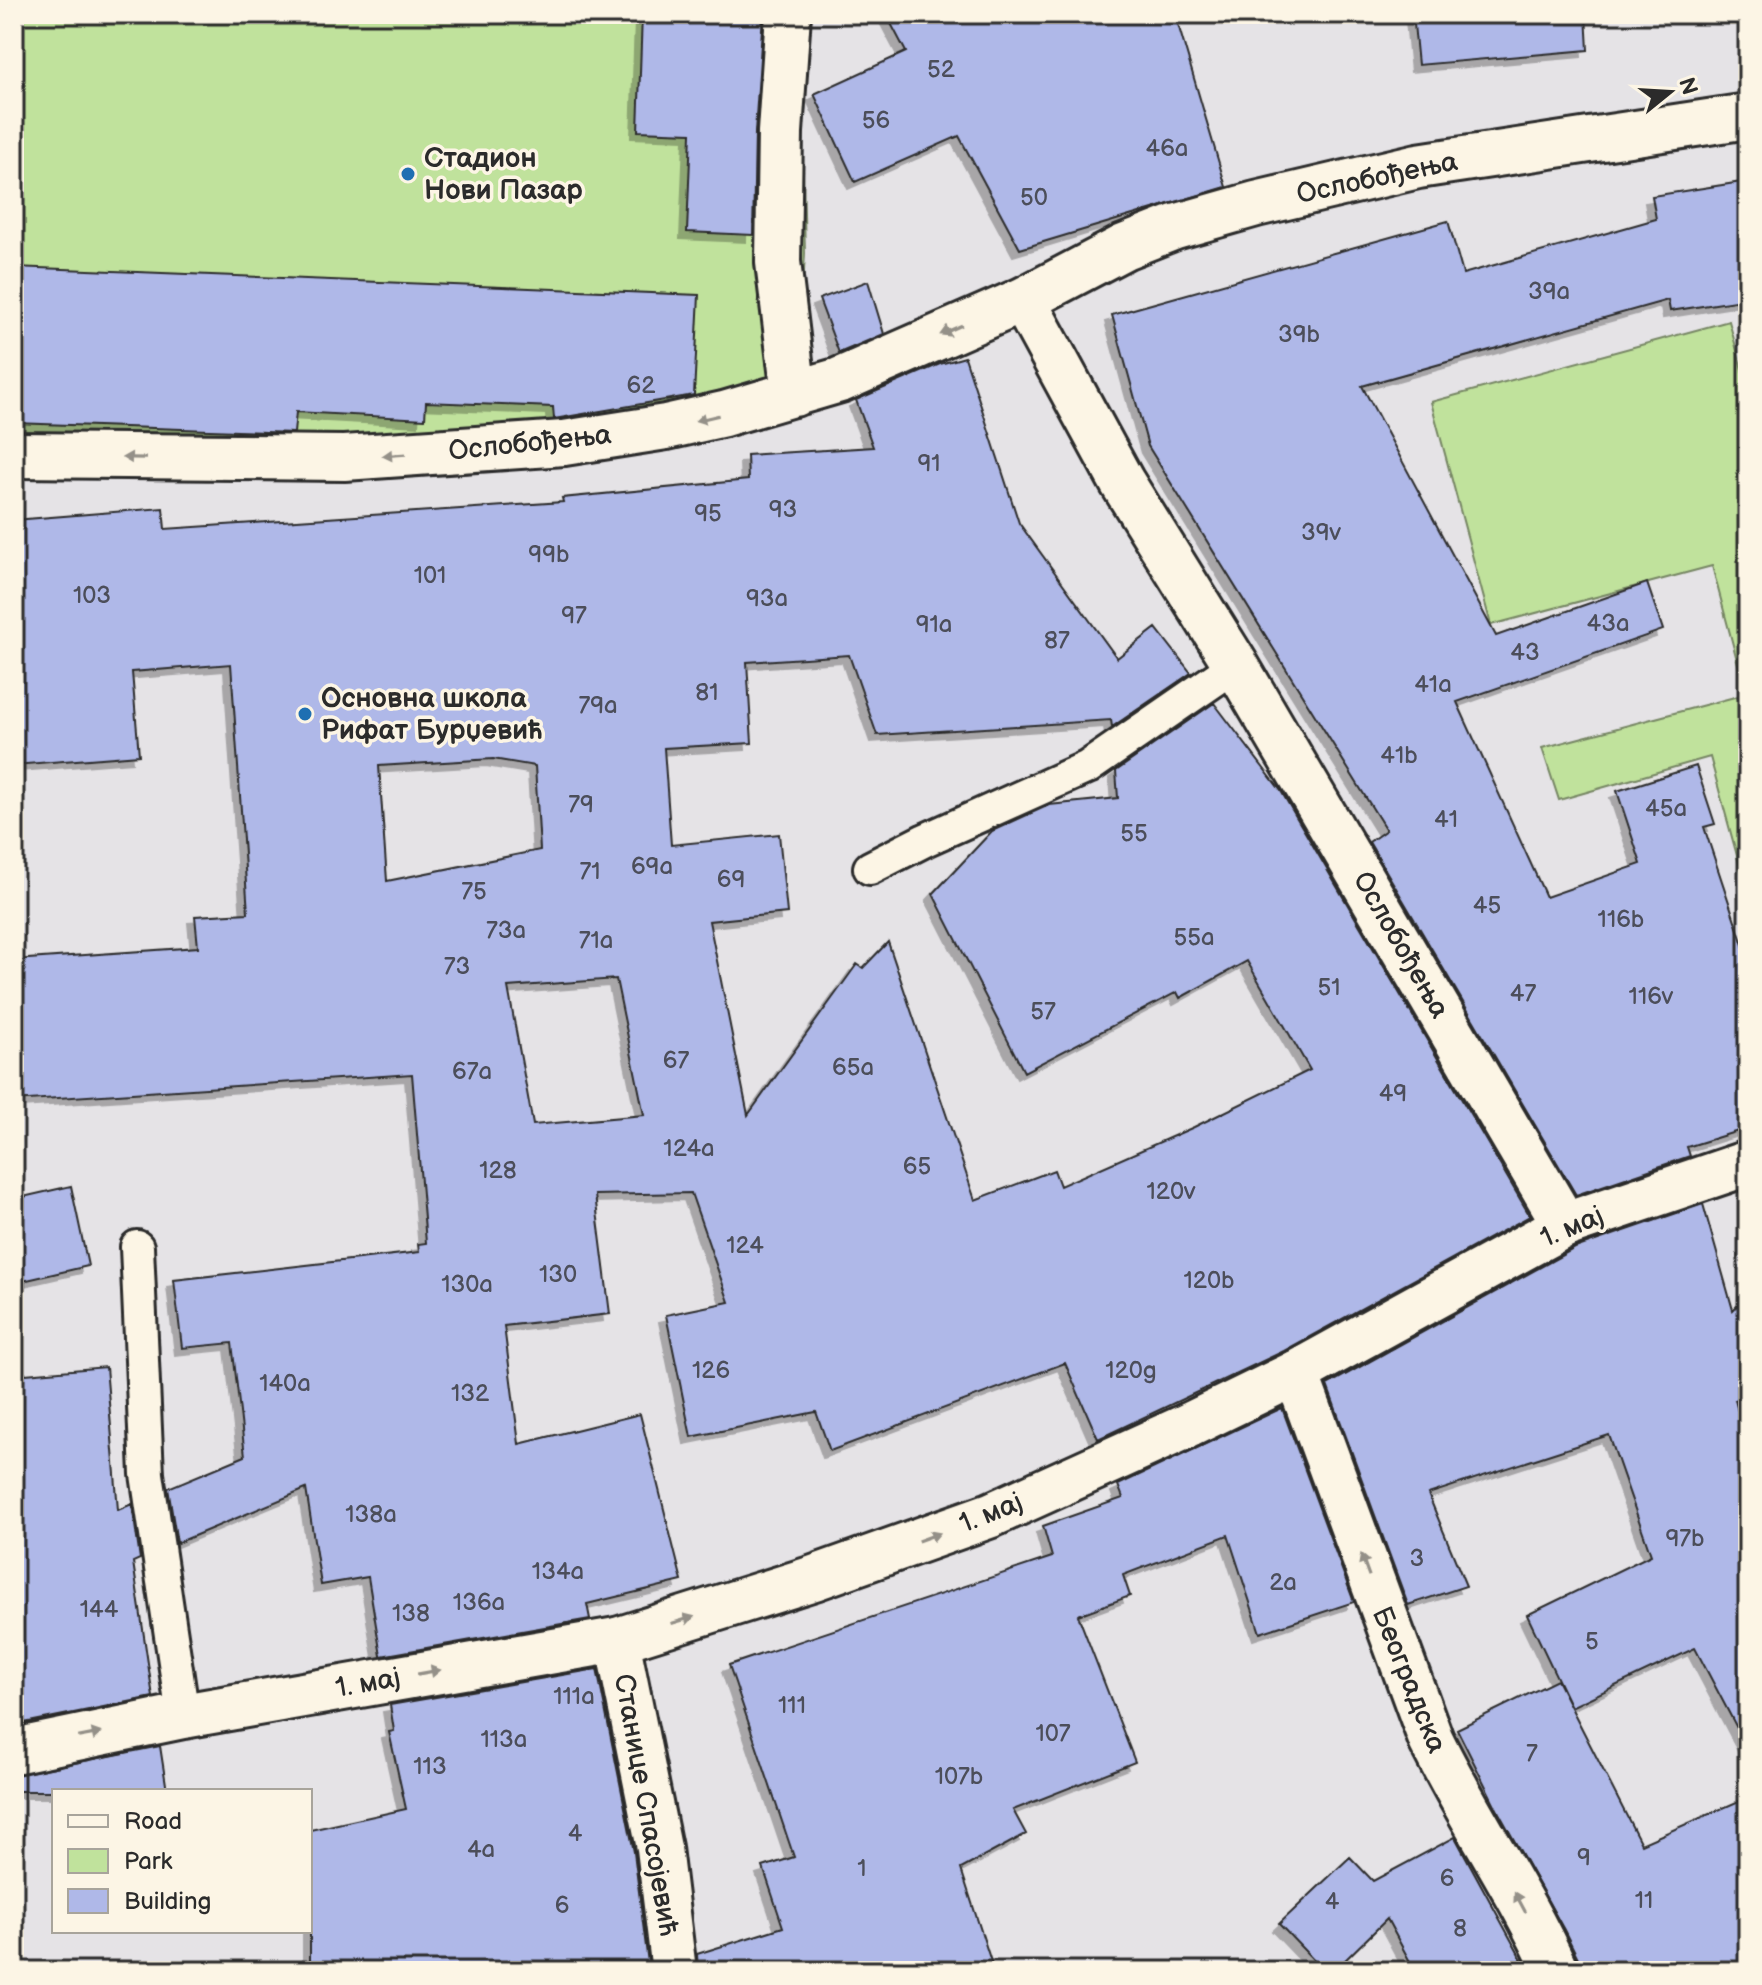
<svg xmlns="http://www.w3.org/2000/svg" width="1762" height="1985" font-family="'Balsamiq Sans',sans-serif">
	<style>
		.green { fill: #c0e29c; stroke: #768664; stroke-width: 2 }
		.building { fill: #afb8e8; stroke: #2b2b2b; stroke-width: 2; fill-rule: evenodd; filter: url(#shadow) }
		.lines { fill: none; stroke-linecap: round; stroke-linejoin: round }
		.lane-casing { stroke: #2b2b2b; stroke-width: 38 }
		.street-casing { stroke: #2b2b2b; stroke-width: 50 }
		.secondary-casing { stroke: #2b2b2b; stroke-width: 50 }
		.lane { stroke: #fcf5e5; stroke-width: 32 }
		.street { stroke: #fcf5e5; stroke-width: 44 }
		.secondary { stroke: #fcf5e5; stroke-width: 44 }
		.oneway { fill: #949088 }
		.poi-dot { fill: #1f6fb2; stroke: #fcf5e5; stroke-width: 3 }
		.labels { text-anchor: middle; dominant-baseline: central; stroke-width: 7; stroke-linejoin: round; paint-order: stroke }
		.number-label { font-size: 24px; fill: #4c4e5a }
		.poi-label { font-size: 28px; font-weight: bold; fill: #2b2b2b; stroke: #fcf5e5; text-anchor: start }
		.street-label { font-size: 28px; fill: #2b2b2b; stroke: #fcf5e5 }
	</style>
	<defs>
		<filter id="shadow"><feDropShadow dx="-7" dy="7" stdDeviation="0" flood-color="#0004"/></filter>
	</defs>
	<rect width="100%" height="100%" fill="#e5e3e6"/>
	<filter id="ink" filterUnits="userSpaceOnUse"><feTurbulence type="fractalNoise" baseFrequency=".0125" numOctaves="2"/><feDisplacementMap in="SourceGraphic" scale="16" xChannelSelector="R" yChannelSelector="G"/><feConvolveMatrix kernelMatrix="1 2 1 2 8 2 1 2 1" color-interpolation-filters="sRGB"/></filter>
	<g filter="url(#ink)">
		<path class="green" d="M14,14H799L805,253L797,397L666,427L14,455Z
			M1729,321L1748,392V896L1710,757L1559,800L1542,748L1746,694L1712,566L1491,625L1431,402Z"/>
		<path class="building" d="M642,14H763L755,132L753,235L687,232L691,133L638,131Z
			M886,14H1175L1226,187L1020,249L959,136L855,182L814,94L906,52Z
			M1413,14H1586L1588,50L1418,65Z
			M1748,181V299L1670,311L1668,300L1362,386L1496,636L1647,583L1663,630L1457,702L1546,897L1641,864L1617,791L1696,766L1715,824L1704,827L1748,960V1128L1687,1147L1690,1156L1576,1195L1369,842L1386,830L1148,446L1112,315L1448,221L1463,274L1656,219L1652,196Z
			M14,267L699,295L694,395L554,419L553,407L426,402L425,419L296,412L294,433L14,423Z
			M868,281L884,334L839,353L819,299Z
			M965,357L1019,523L1117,658L1156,628L1191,673L1112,727L1111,720L877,735L849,655L747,662L752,743L664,748L671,845L779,834L787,913L709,921L748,1115L857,964L863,968L888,942L975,1200L1054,1170L1060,1186L1194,1127L1310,1070L1247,961L1180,998L1177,992L1024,1072L933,894L992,831L1049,805L1118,798L1116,771L1214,703L1281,791L1530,1216L1284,1351L1098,1439L1065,1363L830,1451L816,1412L691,1437L666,1315L729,1302L691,1193L595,1195L610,1314L504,1326L519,1444L640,1414L682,1581L587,1604L590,1619L381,1656L368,1577L321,1585L306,1489L177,1543L168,1488L245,1456L232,1343L182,1348L174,1280L419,1252L418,1244L426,1243L412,1074L14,1101V960L198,947L195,916L248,913L231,664L132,672L139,755L14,765V520L163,508L165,529L563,502L562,498L748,480L747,455L873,447L856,400L940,364ZM493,759L535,766L540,850L387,881L379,766ZM616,979L644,1115L533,1125L508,987Z
			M71,1186L88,1266L14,1283V1199Z
			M1703,1204L1733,1310L1748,1295V1396L1735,1400L1748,1448V1749L1695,1648L1571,1707L1527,1615L1651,1555L1609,1435L1428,1494L1466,1586L1408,1605L1327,1385L1575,1248Z
			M106,1367L118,1510L132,1504L140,1559L133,1562L153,1697L14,1725V1528L23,1526L14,1422V1375Z
			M1282,1408L1354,1602L1260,1633L1228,1535L1123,1575L1130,1596L1078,1615L1135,1762L1013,1810L1026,1834L961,1869L994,1971H698L697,1954L783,1927L763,1867L794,1857L729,1665L1052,1557L1043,1526L1123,1498L1118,1485Z
			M597,1669L634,1852L649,1971H310V1830L406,1809L389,1732L394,1731L390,1705Z
			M1557,1680L1641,1844L1748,1797V1971H1581L1579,1960L1564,1930L1499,1813L1457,1729Z
			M160,1746L167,1791H14V1775Z
			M1455,1837L1528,1971H1415L1387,1919L1334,1971H1324L1279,1924L1350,1857L1373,1881Z"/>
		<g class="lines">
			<defs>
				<path id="lane" d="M870,868L925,840L1088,767L1236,665
					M137,1247L147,1474L183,1716"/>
				<path id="street" d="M788,14L780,132L778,262L794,394
					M1023,300L1122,482L1236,665L1565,1225
					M14,455L344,458L564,443L666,427L724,414L840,380L1023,300L1124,247L1175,227L1256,204L1418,166L1748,116
					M1296,1373L1431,1740C1469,1818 1520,1891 1556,1971
					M617,1640L659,1848L674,1971"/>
				<path id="secondary" d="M14,1751L183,1716L617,1640L814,1578L991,1515L1185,1427L1296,1373L1565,1225L1748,1163"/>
			</defs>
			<use href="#lane" class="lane-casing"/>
			<use href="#street" class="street-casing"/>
			<use href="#secondary" class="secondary-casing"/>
			<use href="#lane" class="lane"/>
			<use href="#street" class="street"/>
			<use href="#secondary" class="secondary"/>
		</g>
		<defs><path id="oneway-solid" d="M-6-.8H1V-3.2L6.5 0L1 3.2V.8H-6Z" transform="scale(2)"/></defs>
		<g class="oneway">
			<use href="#oneway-solid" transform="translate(951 330) rotate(156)"/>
			<use href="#oneway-solid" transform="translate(707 418) rotate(167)"/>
			<use href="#oneway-solid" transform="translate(394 455) rotate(176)"/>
			<use href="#oneway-solid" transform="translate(134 458) rotate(-179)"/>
			<use href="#oneway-solid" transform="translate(929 1537) rotate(-20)"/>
			<use href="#oneway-solid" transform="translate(1365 1565) rotate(-110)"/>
			<use href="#oneway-solid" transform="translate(683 1620) rotate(-17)"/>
			<use href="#oneway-solid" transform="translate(429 1672) rotate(-10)"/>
			<use href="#oneway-solid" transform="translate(90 1735) rotate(-11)"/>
			<use href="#oneway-solid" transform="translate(1520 1902) rotate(-118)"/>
		</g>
	</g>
	<g class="poi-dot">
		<circle cx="408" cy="174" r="8"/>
		<circle cx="305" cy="714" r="8"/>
	</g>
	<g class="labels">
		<g class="number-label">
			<text x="941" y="69">52</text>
			<text x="876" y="120">56</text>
			<text x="1167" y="148">46a</text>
			<text x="1034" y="197">50</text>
			<text x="1549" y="291">39a</text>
			<text x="1299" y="334">39b</text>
			<text x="641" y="385">62</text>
			<text x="929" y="463">91</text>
			<text x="783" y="509">93</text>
			<text x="708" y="513">95</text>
			<text x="1321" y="532">39v</text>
			<text x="549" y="554">99b</text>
			<text x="430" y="575">101</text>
			<text x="92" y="595">103</text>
			<text x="767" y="598">93a</text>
			<text x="574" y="615">97</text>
			<text x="1608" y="623">43a</text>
			<text x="934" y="624">91a</text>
			<text x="1057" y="640">87</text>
			<text x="1525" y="652">43</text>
			<text x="1433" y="684">41a</text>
			<text x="707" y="692">81</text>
			<text x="598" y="705">79a</text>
			<text x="1399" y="755">41b</text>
			<text x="581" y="804">79</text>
			<text x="1666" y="808">45a</text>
			<text x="1446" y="819">41</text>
			<text x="1134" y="833">55</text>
			<text x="652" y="866">69a</text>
			<text x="590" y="871">71</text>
			<text x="731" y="879">69</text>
			<text x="474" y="891">75</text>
			<text x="1487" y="905">45</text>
			<text x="1621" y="919">116b</text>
			<text x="506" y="930">73a</text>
			<text x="1194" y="937">55a</text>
			<text x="596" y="940">71a</text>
			<text x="457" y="966">73</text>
			<text x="1329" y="987">51</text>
			<text x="1523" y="993">47</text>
			<text x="1651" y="996">116v</text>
			<text x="1043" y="1011">57</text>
			<text x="676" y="1060">67</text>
			<text x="853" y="1067">65a</text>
			<text x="472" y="1071">67a</text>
			<text x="1393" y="1093">49</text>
			<text x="689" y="1148">124a</text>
			<text x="917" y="1166">65</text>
			<text x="498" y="1170">128</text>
			<text x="1171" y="1191">120v</text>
			<text x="745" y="1245">124</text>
			<text x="558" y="1274">130</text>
			<text x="1209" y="1280">120b</text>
			<text x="467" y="1284">130a</text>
			<text x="711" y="1370">126</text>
			<text x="1131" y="1370">120g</text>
			<text x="285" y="1383">140a</text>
			<text x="470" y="1393">132</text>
			<text x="371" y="1514">138a</text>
			<text x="1685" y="1538">97b</text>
			<text x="1417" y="1558">3</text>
			<text x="558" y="1571">134a</text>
			<text x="1283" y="1582">2a</text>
			<text x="479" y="1602">136a</text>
			<text x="99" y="1609">144</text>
			<text x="411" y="1613">138</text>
			<text x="1592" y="1641">5</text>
			<text x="574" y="1696">111a</text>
			<text x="792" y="1705">111</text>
			<text x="1053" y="1733">107</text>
			<text x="504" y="1739">113a</text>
			<text x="1532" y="1753">7</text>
			<text x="430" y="1766">113</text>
			<text x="959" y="1776">107b</text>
			<text x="575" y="1833">4</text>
			<text x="481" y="1849">4a</text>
			<text x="1584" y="1857">9</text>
			<text x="862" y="1868">1</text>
			<text x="1447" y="1878">6</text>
			<text x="1644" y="1900">11</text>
			<text x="1332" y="1901">4</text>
			<text x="562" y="1905">6</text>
			<text x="1460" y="1928">8</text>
		</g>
		<g class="poi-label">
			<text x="424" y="158">Стадион<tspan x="424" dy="32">Нови Пазар</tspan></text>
			<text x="321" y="698">Основна школа<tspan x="321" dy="32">Рифат Бурџевић</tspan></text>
		</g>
		<g class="street-label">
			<text transform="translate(1377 178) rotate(-12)">Ослобођења</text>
			<text transform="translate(530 443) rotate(-6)">Ослобођења</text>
			<text transform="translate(1401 945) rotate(60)">Ослобођења</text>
			<text transform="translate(1572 1227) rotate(-23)">1. мај</text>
			<text transform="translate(991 1513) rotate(-22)">1. мај</text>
			<text transform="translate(1409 1680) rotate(68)">Београдска</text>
			<text transform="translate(368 1683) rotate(-10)">1. мај</text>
			<text transform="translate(646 1805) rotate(80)">Станице Спасојевић</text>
		</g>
	</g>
	<rect width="1762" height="1985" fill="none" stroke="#fcf5e5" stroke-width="48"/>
	<rect x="24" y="24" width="1714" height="1937" fill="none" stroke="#2b2b2b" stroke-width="3" filter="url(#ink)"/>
	<rect x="52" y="1789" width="260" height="144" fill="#fcf5e5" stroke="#a8a49b" stroke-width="2"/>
	<rect x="68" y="1815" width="40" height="12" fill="#fcf5e5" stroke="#a8a49b" stroke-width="2"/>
	<text x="124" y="1829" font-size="24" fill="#2b2b2b">Road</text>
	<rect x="68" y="1849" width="40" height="24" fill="#c0e29c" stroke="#a8a49b" stroke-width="2"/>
	<text x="124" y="1869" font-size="24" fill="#2b2b2b">Park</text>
	<rect x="68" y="1889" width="40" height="24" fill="#afb8e8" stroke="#a8a49b" stroke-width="2"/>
	<text x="124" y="1909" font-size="24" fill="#2b2b2b">Building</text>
	<g transform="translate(1670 92) rotate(72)" stroke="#fcf5e5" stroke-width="6" paint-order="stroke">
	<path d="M0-6L14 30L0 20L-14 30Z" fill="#2b2b2b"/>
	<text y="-12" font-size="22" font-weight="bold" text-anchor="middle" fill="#2b2b2b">N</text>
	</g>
</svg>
